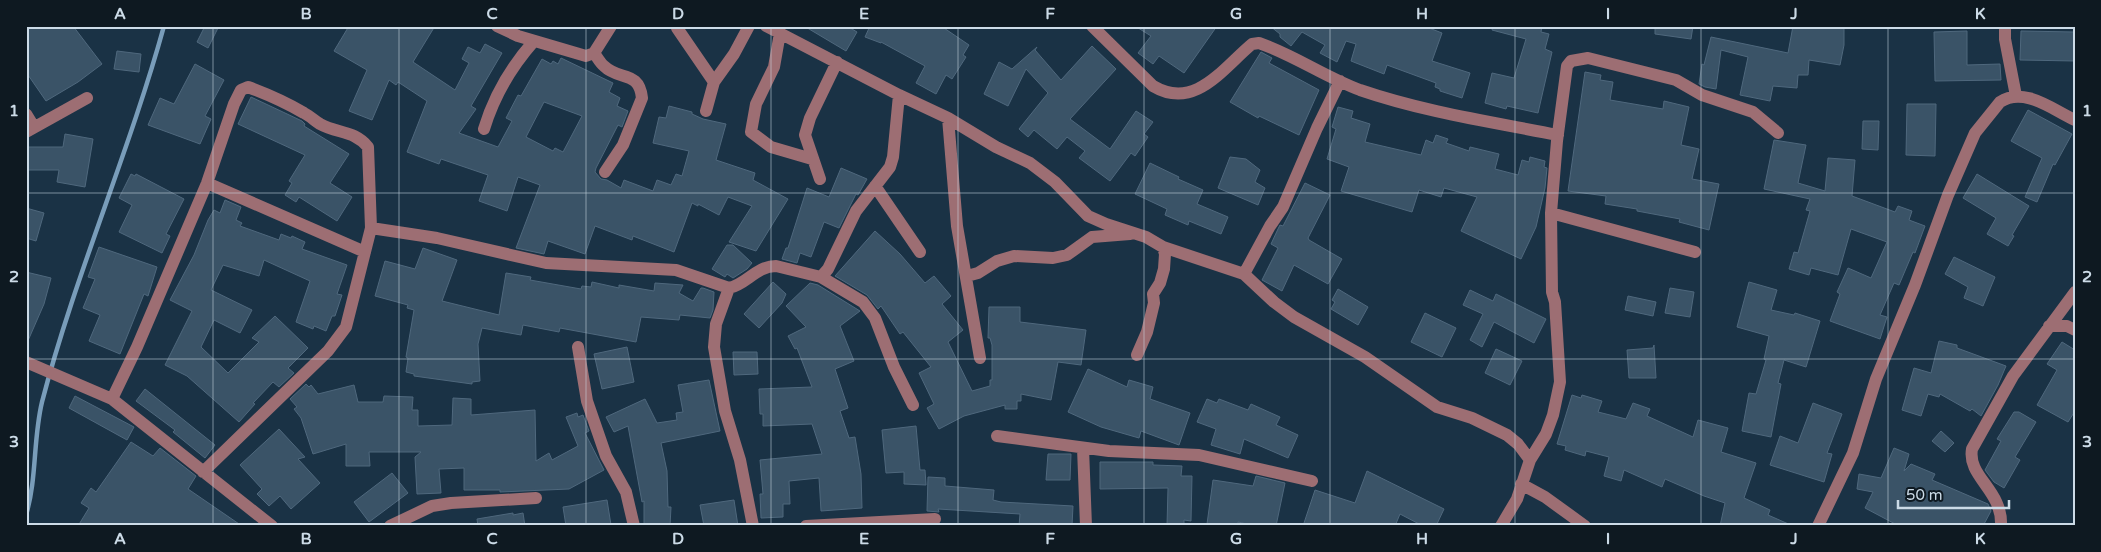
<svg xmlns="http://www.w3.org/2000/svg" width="2101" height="552" font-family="'Varela Round',sans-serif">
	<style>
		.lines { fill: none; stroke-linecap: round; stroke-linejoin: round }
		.stream { stroke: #799dba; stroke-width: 4.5 }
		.building { fill: #3a5367; stroke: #4f687d; fill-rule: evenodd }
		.minor { stroke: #9d6e73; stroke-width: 12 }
		.grid { fill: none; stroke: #ccdbe7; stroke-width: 1; stroke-opacity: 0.55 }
		.neatline { fill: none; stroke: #ccdbe7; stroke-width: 2 }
		.grid-label { font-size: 16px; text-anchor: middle; font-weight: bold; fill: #ccdbe7 }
	</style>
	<rect width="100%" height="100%" fill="#1a3245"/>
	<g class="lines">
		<path class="stream" d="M26,515C37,479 33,439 42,402C75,275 129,153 164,26"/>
	</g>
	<path class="building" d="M26,26H73L102,64L78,82L46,101L26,72Z
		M205,26H219L208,48L197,42Z
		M349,26H435L413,62L455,90L469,63L462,59L468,47L480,53L485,44L502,53L471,106L476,109L459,133L498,147L512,121L506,118L518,95L521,96L542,59L551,64L553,61L558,64L561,58L613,83L609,92L620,98L617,106L628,111L622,127L618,125L596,168L595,172L601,179L607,180L621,188L624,180L653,191L657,180L671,185L676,174L682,176L689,151L653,143L659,117L666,118L669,106L692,112V114L703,119L726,124L716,160L755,173L753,180L788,199L756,251L729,242L752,206L728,197L719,215L698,204V206L692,203L674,252L633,236L632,240L595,226L585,254L548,241L544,254L516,248L540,185L518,177L507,211L479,201L488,175L441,159L439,164L407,152L427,101L398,82L396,85L389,80L372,120L349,111L367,70L334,51ZM544,102L582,116L563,152L555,148L553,151L526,137Z
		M804,26H847L857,32L846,51Z
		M870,26H941L969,45L963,55L966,57L952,79L946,75L936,94L916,83L925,66L881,42V43L865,37Z
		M1135,26H1217L1184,73L1159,56L1153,64L1138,53L1151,36Z
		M1270,26H1424L1442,33L1432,61L1470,73L1462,98L1440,91V89L1435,87L1436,83L1387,65L1384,74L1351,61L1356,44L1346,41L1337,62L1320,53L1325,45L1302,32L1291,46L1280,37V34Z
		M1493,26H1542L1541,32L1549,34L1545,49L1552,52L1538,113L1507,106L1506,109L1485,103L1492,73L1514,78L1526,39L1492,30Z
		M1655,26H1693L1691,39L1655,34Z
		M1793,26H1844V45L1840,65L1809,60L1808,75H1798L1797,88L1773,86L1770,101L1740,95L1748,57L1721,50L1716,89L1705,87L1699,84L1702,64L1704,65L1711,37L1788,53Z
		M1967,31V65L2000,64L2001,80L1935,81L1934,32Z
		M2021,31L2075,32V61L2020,60Z
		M1092,46L1116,69L1070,119L1110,149L1136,111L1153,122L1144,134L1148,137L1135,156L1131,153L1110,181L1079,158L1085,151L1067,137L1057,149L1034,130L1028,137L1019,129L1048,93L1026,69L1008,106L984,94L999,62L1012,69L1037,47L1035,50L1061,80Z
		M117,51L141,54L139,72L114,69Z
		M1261,52L1272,58L1269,63L1319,90L1299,135L1259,116L1258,118L1230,102Z
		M195,64L224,80L205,116L211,119L200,144L148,125L160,98L174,104Z
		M1585,72L1601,75L1600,80L1613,82L1610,100L1663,109L1664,101L1689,107L1681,145L1699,149L1692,179L1719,184L1709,230L1679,222L1680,219L1637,211V209L1605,204L1606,196L1568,191Z
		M251,97L302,121L305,124L304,126L349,154L330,183L352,197L337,221L299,197L296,202L285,195L292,183L289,181L305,155L238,124Z
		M1907,104H1936L1935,156L1906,155Z
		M1338,107L1353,111L1351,118L1370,124L1365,142L1421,155L1426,140L1433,143L1436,135L1448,139L1446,143L1469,151L1470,147L1499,154L1495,169L1518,175L1522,160L1529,162L1530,157L1545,161L1544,167L1547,168L1545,188L1536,227L1521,259L1461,231L1477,197L1444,188L1441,197L1419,190L1412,212L1341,191L1349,167L1327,159L1336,129L1332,127Z
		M2028,110L2072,134L2055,165L2053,164L2037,202L2025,197L2042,158L2011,141Z
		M1863,121H1879L1878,150L1862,149Z
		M65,134L93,139L85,187L57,182L59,170H26V147H63Z
		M1774,140L1806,145L1798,183L1825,191L1828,158L1855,160L1852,196L1895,212L1898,206L1912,211L1909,220L1925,226L1915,253L1913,252L1899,285L1894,283L1880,315L1887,317L1880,339L1830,321L1840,294L1837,292L1848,268L1871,278L1887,242L1851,229L1838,275L1811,268L1809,275L1789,269L1794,252L1798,253L1810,211L1806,210L1810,199L1764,189Z
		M1230,157L1246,159L1260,170L1255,182L1265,188L1258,205L1218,188Z
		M1150,163L1179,177L1178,179L1203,190L1197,204L1228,217L1221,234L1189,221L1188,225L1165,215L1167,209L1135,194Z
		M841,168L867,179L858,195L856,194L839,228L824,222L811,257L800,253L797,263L782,259L786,248H788L807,188L829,197Z
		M131,174L135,176L136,174L184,199L166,234L170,236L162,253L119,232L132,205L119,198Z
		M1977,174L2029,206L2012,235L2014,236L2008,246L1987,234L1996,218L1963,198Z
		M1305,183L1330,195L1308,238L1309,240L1342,259L1328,284L1294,265L1282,291L1262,280L1278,248L1271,244L1278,229L1280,225L1283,226Z
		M225,200L241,207L236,220L242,223L240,226L279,240L281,234L291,238L292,236L305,242L302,249L347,265L337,294L342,295L335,316H332L326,331L314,326L313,329L296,322L310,281L264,260L259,276L223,265L211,290L252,310L240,333L214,320L201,347L228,373L259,342L252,338L275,316L308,348L288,368L294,373L279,387L273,382L253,403L255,404L239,422L187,376L165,365L192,311L170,300L194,255L208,220L214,210L220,213Z
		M26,208L44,213L36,241L26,238Z
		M875,231L900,254L925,283L934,276L951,296L942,304L963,330L948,342L972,391L990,386V380H992V345L990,338H988L989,307H1020V322L1086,330L1081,365L1058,362L1051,400L1021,394V401H1017V409H1005V405L964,416L939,429L927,408L934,404L919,373L931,367L903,332L900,334L881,306L878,309L867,295L835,276Z
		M727,245H733L752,263L747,269L733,278L727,274L725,277L712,269Z
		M99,247L157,267L148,296L144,294L120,354L89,341L100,315L83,308L95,279L88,277Z
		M423,248L457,260L442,301L499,315L506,273L531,277L530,280L581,289L582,286L591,287L592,282L619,288V285L654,291L655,283L683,285L679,293L693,301L701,288H703L714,292L713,310L710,318L680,315L679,320L641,317L636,342L560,328L559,332L523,325L521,335L482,328L478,344L480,381L472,382V384L414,376V374L406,372L408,358L406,357L414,310L407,308L408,305L375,296L385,261L415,269Z
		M1954,257L1995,277L1983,306L1964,298L1968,287L1945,274Z
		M26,272L51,278L44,304L27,343Z
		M773,282L786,294L782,303L759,328L744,314Z
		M1749,282L1777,290L1771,310L1794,315L1795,313L1820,321L1806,367L1784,360L1778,383L1781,384L1771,437L1742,431L1749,393L1756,394L1766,360L1764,359L1769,336L1737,327Z
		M810,283L818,285L860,311L840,326L854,361L835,369L848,408L840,411L849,438L855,437L861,474L862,508L821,511L819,478L789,481L790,504H783V517L761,518L760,494H763L760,460L822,454L812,424L763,426V414H760L759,389L812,387L797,348L795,349L788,336L806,327L786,306Z
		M1670,288L1694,292L1690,317L1665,313Z
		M1338,289L1368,307L1358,325L1331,309L1335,302L1332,300Z
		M1470,290L1493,301L1496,294L1546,319L1534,343L1494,322L1482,347L1470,340L1483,314L1463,305Z
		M1628,296L1656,302L1653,316L1625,310Z
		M1425,313L1456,328L1442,357L1411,342Z
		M1939,341L1957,345V348L2006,366L1998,385L1981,416L1972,409L1970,411L1940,394L1939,397L1928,394L1921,416L1902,410L1914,368L1931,373Z
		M2062,342L2075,350V411L2068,422L2037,405L2057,370L2047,364Z
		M1654,345L1656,378H1629L1627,350L1653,348Z
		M627,347L634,382L602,389L594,354Z
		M1496,349L1522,361L1510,385L1485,373Z
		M733,352H757L758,374L734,375Z
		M1088,369L1127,387L1129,380L1153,387L1150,399L1190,413L1179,445L1141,431L1139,438L1101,427L1068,412Z
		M709,380L720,431L661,443L667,471L668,507H671L670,526H644V501L642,502L628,426L614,432L606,417L645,399L657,423L677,420L676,413L683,412L678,385Z
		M306,384L309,387L311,385L318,394L354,385L358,402H383L384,396L413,397L412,410H418V426L452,425L453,398L471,399V415L535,410L536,461L549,453L552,460L578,446L566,417L577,413L578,417L583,415L589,431L585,433L604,470L569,489L500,492V490H464V468L439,469L441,493L417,494L415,457L421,452H369L370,466H346V444L313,454L301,418L294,409L297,407L290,399Z
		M145,389L215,445L205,458L173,432L175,430L136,401Z
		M1572,395L1581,398L1582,395L1602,401L1598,412L1626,419L1633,403L1650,409L1647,416L1693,437L1698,420L1728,428L1721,452L1756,463L1744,498L1770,510L1768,515L1793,526H1720L1725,503L1704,496L1665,479L1662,487L1624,470L1621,481L1604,476L1609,457L1586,451L1585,456L1565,450L1566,446L1557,444Z
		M75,396L134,427L127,440L69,408Z
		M1207,399L1217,403L1219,399L1248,410L1251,404L1280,417L1276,425L1298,435L1288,458L1244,439L1240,454L1211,445L1216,429L1197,422Z
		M1813,403L1842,414L1827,453L1832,454L1824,482L1770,465L1780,436L1798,443Z
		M2014,412H2019L2036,422L2015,457L2020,460L2004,488L1994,482L1985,470L2001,441L1997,439Z
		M916,426L920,470H925L926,485L904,484V472L886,473L882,430Z
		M279,429L305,457L298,459L320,483L291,509L280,496L269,506L257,494L262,489L240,465Z
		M1941,431L1954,443L1945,452L1932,441Z
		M131,442L153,456L160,448L196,476L188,489L242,526H78L89,508L81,503L91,488L96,492Z
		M1894,448L1909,454L1904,471L1911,464L1935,474L1932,480L1988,504L1991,511L1983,526H1899L1865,508L1873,492L1857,489L1859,474L1881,478Z
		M1048,454H1071L1070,480H1046Z
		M1100,462H1153V465L1182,466L1181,476H1192L1191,521L1184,520V526H1167L1168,488L1100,489Z
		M1367,471L1444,509L1436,526H1423L1400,514L1395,526H1303L1315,490L1355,503Z
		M392,473L408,493L369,522L354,502Z
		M1256,476L1285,483L1276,526H1256L1238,522V526L1207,524L1213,480L1253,486Z
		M928,477L945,478V486L994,490L993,500L1001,502L1073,506L1072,526H1019L1020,514L938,509L939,512L927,511Z
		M607,500L611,525L566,526L563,507Z
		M734,500L738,526H704L700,505Z
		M513,513V515L523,513L525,526H478L477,519Z"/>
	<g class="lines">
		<path class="minor" d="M497,26L518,36L586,56L594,53L611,26
			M766,26L899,95L948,118L996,147L1030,163L1055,182L1088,216L1106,224L1146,237L1163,247L1244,274L1274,302L1294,317L1365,357L1437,407L1472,418L1507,435L1518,444L1530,460
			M1092,26L1153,86C1195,111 1223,68 1252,44L1259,43C1294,55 1325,77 1360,90C1424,112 1492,122 1558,135
			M2005,26V39L2016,96
			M677,28L714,82
			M780,33L774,67L756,104L751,132L771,147L812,159
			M594,53C597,57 600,63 604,66C619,81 639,70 642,98L623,145L605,172
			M706,111L714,82L734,54L749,26
			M26,114L34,127
			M948,118L957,226L980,358
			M484,129C494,96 511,67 534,41
			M26,132L87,98
			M820,179L805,135L810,118L837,62
			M207,183L365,252
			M875,186L920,252
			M1551,213L1695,252
			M371,228L437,238L546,263L676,270L729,288C747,284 756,266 776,266L821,277L863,302L875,318L894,367L913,405
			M1244,274L1270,226L1283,207L1317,128L1340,81
			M967,276L978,273L997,261L1014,256L1053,258L1067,255L1092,237L1130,234
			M821,277L828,269L856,211L890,167L893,157L899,95
			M729,288L716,324L714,347L725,411L740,460L753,526
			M2049,326H2067L2075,330
			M578,347L587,401L606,456L626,492L634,526
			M1137,355L1147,332L1154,303L1153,294L1160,283L1164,269L1165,254L1163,247
			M26,362L112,399L272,526
			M112,399L137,347L207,183L234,104L241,90L248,87C267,94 287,103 304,113C310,116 315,121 320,124C338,134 354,130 368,147L371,228L346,327L328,351L203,472
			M997,436L1109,451L1199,455L1312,481
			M1083,448L1086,526
			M1521,484L1545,497L1585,526
			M390,526L432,506L451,503L536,498
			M806,526L935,519
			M1501,526L1517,499L1530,460L1546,434L1553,415L1560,382L1555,302L1552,292L1551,213L1557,141L1567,66L1571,61L1588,58L1676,80L1702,95L1753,112L1778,133
			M1818,526L1853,453L1876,379L1915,285L1948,195L1975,133L2000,102C2024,86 2053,110 2075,120
			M2001,526C2003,490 1967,477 1972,449L2013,376L2075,292"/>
	</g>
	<path class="grid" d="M213,26V526M399,26V526M586,26V526M771,26V526M958,26V526M1144,26V526M1330,26V526M1515,26V526M1701,26V526M1888,26V526M26,193H2075M26,359H2075"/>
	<rect width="2101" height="552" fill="none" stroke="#0e1921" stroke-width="55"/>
	<path d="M1898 500v8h111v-8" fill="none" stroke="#ccdbe7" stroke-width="2.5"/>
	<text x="1906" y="500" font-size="15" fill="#ccdbe7" stroke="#0e1921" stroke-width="4" paint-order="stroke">50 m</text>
	<rect x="28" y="28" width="2046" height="496" class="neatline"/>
	<g class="grid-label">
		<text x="120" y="19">A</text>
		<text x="306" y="19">B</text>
		<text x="492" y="19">C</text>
		<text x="678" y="19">D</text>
		<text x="864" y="19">E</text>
		<text x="1050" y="19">F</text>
		<text x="1236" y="19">G</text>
		<text x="1422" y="19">H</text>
		<text x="1608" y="19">I</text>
		<text x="1794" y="19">J</text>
		<text x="1980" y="19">K</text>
		<text x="14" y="116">1</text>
		<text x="2087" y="116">1</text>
		<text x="14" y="282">2</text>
		<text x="2087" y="282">2</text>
		<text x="14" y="447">3</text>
		<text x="2087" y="447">3</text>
		<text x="120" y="544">A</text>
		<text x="306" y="544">B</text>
		<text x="492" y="544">C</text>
		<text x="678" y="544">D</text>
		<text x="864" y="544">E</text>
		<text x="1050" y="544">F</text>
		<text x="1236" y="544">G</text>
		<text x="1422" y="544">H</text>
		<text x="1608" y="544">I</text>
		<text x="1794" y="544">J</text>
		<text x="1980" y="544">K</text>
	</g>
</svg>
